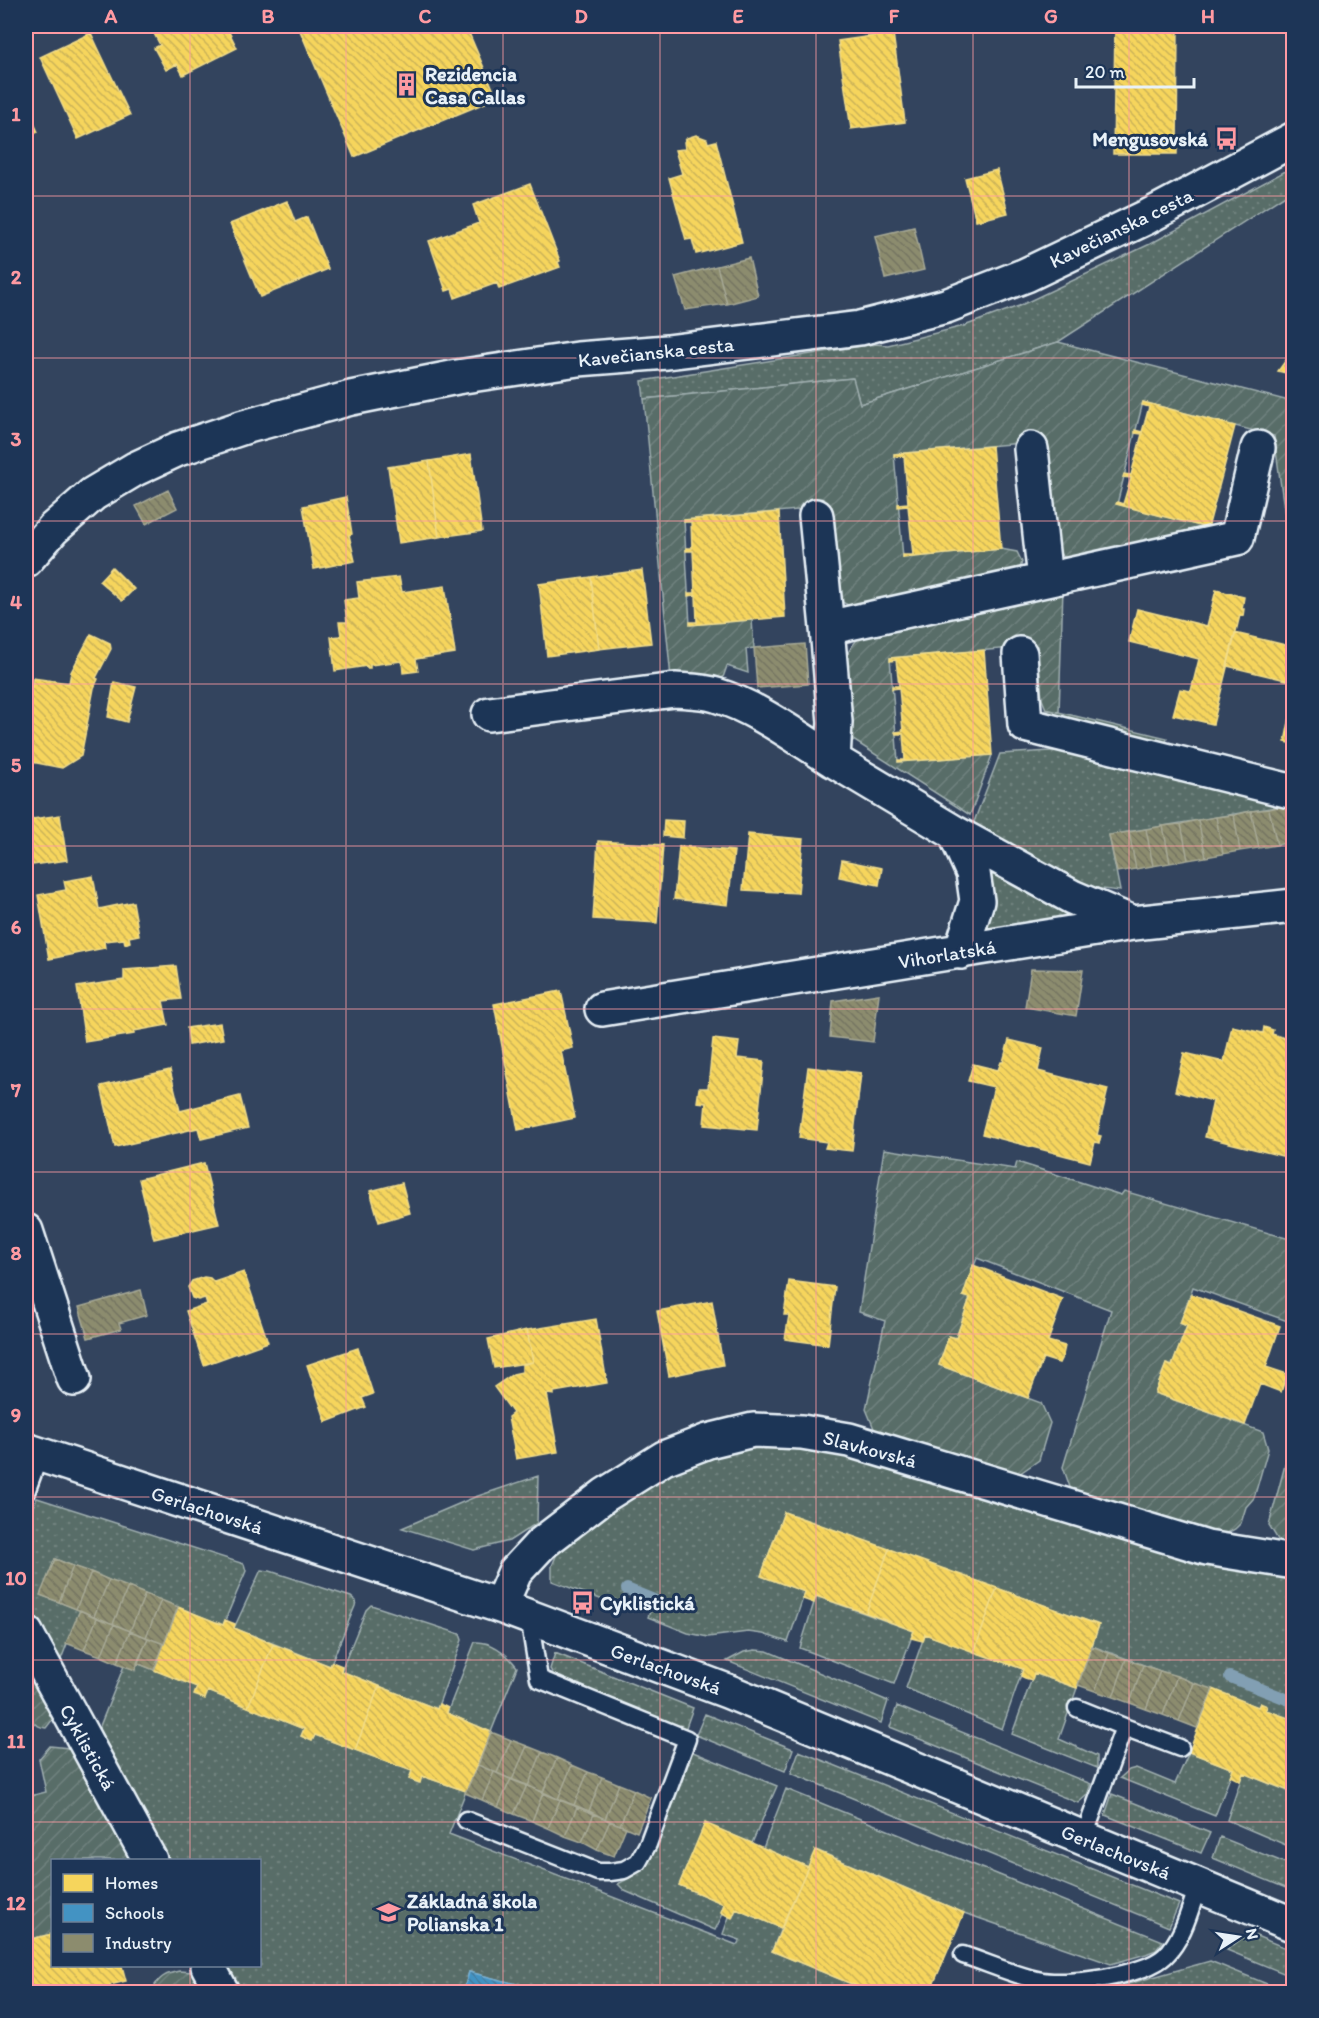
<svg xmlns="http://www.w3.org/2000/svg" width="1319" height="2018" font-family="Itim,sans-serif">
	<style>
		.grass { fill: url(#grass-dots); stroke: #a0afb0; stroke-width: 1.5 }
		.garden { fill: url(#garden-furrows); stroke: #a0afb0; stroke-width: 1.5 }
		.homes { fill: url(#homes-back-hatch); stroke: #f2dd8b; stroke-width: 1.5 }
		.schools { fill: url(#schools-back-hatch); stroke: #74afd3; stroke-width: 1.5 }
		.industry { fill: url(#industry-back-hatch); stroke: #a8aa97; stroke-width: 1.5 }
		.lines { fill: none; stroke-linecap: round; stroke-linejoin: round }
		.stream { stroke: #829fb3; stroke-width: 12 }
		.lane-casing { stroke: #e8f1f8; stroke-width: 21 }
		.street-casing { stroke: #e8f1f8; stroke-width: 38 }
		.secondary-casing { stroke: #e8f1f8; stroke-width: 38 }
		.lane { stroke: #1d3557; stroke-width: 16 }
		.street { stroke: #1d3557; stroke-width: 33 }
		.secondary { stroke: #1d3557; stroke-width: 33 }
		.grid { fill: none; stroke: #ff9aa2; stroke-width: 1.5; stroke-opacity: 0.55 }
		.labels { text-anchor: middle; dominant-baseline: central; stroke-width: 6; stroke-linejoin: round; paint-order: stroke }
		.poi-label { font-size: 20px; font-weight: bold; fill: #e8f1f8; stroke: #1d3557; text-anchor: start }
		.street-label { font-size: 20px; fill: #e8f1f8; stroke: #1d3557 }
		.neatline { fill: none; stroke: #ff9aa2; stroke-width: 2 }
		.grid-label { font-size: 20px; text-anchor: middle; font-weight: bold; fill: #ff9aa2 }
	</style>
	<defs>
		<pattern id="grass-dots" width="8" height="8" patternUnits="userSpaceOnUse" patternTransform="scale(1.5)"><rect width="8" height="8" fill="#586d68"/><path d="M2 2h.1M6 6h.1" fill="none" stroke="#70827e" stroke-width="1.8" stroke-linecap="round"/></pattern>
		<pattern id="garden-furrows" width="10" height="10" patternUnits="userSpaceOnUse" patternTransform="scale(1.5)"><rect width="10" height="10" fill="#586d68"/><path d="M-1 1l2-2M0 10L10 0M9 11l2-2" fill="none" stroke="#70827e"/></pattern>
		<pattern id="homes-back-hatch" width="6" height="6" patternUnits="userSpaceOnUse" patternTransform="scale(1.5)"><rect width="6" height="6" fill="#f6d55c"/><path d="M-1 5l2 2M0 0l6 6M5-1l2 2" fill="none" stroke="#cab258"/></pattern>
		<pattern id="schools-back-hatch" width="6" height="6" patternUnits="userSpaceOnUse" patternTransform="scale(1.5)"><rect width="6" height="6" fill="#4393c3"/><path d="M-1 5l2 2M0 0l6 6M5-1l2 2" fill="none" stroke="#447999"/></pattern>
		<pattern id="industry-back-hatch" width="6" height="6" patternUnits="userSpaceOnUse" patternTransform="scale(1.5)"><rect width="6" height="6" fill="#8c8c6e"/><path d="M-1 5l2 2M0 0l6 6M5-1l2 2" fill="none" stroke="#747461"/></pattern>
	</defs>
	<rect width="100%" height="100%" fill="#33445e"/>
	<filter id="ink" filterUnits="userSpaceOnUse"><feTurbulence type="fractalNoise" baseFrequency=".0167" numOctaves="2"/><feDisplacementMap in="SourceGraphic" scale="12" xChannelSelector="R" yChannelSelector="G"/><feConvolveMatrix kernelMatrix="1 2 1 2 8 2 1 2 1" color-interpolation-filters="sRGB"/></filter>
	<g filter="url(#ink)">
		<path class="grass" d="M1293,167V190L1058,342L860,404L852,378L644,399L642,381L874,344L888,345L964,326L1019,306L1150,244Z
			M1046,709L1167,738L1165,747L1053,718Z
			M1051,751H1074L1293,804V815L1290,816L1288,805L1109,835L1120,891L1085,887L972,827L1000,754Z
			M979,856L1068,911L1069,915L1065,917L982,930Z
			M812,1442L1293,1577V1720L1266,1710L1260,1703L1258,1707L1092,1646L1099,1625L784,1512L761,1576L805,1592L788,1642L763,1634L748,1632L708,1637L688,1633L648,1617L653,1604L625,1593L619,1606L552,1581V1566L558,1551L644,1481L736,1446Z
			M538,1476L537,1523L509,1541L474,1550L402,1528L475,1497Z
			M37,1498L244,1564L246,1571L223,1625L55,1559L41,1595L80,1610L60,1662L26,1599V1521Z
			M261,1570L270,1571L351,1597L356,1601L355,1606L330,1666L234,1628Z
			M816,1596L914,1631L894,1684L800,1648Z
			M371,1605L460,1634L462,1640L437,1709L341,1671L366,1610Z
			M925,1634L1023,1669L1002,1729L906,1688Z
			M475,1642C492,1641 507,1654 517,1667L491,1732L447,1713Z
			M755,1650L767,1651L888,1701L881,1723L727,1661L744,1652Z
			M555,1653L693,1708L685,1730L555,1677L550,1669Z
			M137,1663L304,1729L301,1736L312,1741L315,1735L412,1771L409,1779L419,1783L422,1776L466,1791L449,1834L737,1945L740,1940L723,1934L729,1917H733L736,1909L781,1928L772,1951L871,1992H613L595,1988L593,1992H548L469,1972L463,1992H243L228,1966H260V1860H170L98,1731L124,1666L135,1669Z
			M1034,1673L1077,1688L1059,1739L1097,1756V1768L1012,1734Z
			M897,1706L1091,1784L1087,1795L1078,1803L890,1727Z
			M705,1714L793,1749L785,1771L696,1735Z
			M688,1750L777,1786L752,1843L705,1824L679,1885L724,1904L721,1912L723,1914L715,1930L625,1891L618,1884L633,1876L650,1860Z
			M799,1751L1179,1904L1169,1927L791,1773Z
			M1189,1752L1233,1769L1215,1816L1120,1778L1129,1770L1136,1768L1175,1784Z
			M1243,1773L1293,1793V1848L1227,1820Z
			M786,1789L1163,1941L1156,1950L1146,1954L1111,1964L964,1913L816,1850L808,1867L763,1848Z
			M1112,1794L1210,1833L1201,1853L1105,1815Z
			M1220,1837L1293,1866V1891L1213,1858Z
			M1249,1933L1293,1951V1977L1227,1950Z
			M1210,1961L1287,1992H1078L1121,1986Z"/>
		<path class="garden" d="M1058,342L1293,402V552H1290L1274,436L1143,402L1117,504L1208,528L1070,560L1062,556L1056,547L1046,441L894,454L903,558L1001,549L1017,552L1022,562L1019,571L858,610L842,602L837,593L832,507L684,520L690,625L752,620L754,648L746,649L748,673L727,666L720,686L671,678L644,399L853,378L860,404Z
			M1063,588L1059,712L1046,709L1042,699L1037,646L890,658L898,762L992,755L970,815L850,738L844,665C847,651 853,642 864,634Z
			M884,1149L1015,1169L1017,1162L1121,1195L1124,1191L1293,1240V1323L1193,1287L1180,1323L1187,1326L1172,1366L1166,1364L1155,1393L1263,1432L1268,1449L1254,1498L1246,1507L1241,1523L1235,1529L1219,1538L1072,1493L1063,1467L1111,1310L977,1258L963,1296L970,1298L956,1338L949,1336L939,1365L1041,1403L1050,1423L1039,1460L1016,1476L875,1431L866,1409L885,1321L859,1312Z
			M1293,1435V1549L1283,1548L1269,1525Z
			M26,1668L53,1719L46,1728C19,1725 25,1688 26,1668Z
			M50,1746L69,1748L130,1860H52V1934L26,1940V1797L46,1792L39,1759Z
			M179,1971L192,1972L203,1992H157L155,1985C162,1975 167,1974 179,1971Z"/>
		<path class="homes" d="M150,26H226L237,48L183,75L177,64L166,70L154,48L160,45Z
			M298,26H466L497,98L354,157Z
			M1115,26H1178L1177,154H1113Z
			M91,33L130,115L78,139L40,57Z
			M893,33L905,122L851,129L838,41Z
			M26,106L38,132L26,138Z
			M696,135L707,139L708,143L716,141L742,242L696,254L692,239L686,240L669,178L682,174L675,150L685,149L684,142L687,138Z
			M997,170L1008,213L976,221L965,178Z
			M530,184L560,261L558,262L560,267L499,289L497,283L455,298L452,289L446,291L429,241L479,223L473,205Z
			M287,201L295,222L307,217L328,269L260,297L230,224Z
			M1294,349V375L1278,371Z
			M1143,402L1235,426L1208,528L1116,504L1117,502L1123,504L1131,478L1123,477L1124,474L1131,475L1142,434L1135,433V430L1142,432L1149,407L1142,405Z
			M992,446L1001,549L903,558V555H913L908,506L898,507V504L908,503L904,456L894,457V454Z
			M471,454L482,531L439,537L429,461Z
			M429,461L439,537L399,543L388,467Z
			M346,497L352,534L349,535L355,561L314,569L303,506Z
			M779,512L785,617L690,625V622H697L696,595L688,596V593H695L693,551H686V548H692L691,522H684V520Z
			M112,567L134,589L122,601L99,581Z
			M642,570L651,643L599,649L591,577Z
			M399,577L402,592L445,586L455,653L416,659L418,671L403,673L402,661L370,665V668H367V666L335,671L331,637L341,636L339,622H347L344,600L359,598L357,582Z
			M591,577L599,649L547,656L539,584Z
			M1216,590L1244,597L1242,609H1244L1243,616L1240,615L1213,724L1173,715L1180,689L1191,691L1199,659L1129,642L1137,609L1207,626Z
			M1235,633L1294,647V682L1227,666Z
			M91,634L110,643L111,649L96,678L98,679L94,688L81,756L62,768L26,761V718L33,678L69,683L71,672Z
			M984,650L992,755L898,762V760H905L903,734H896L895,732L903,731L899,688L892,689V686H899L896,660L890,661V658Z
			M114,682L136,687L127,722L108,717Z
			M1290,717L1294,718V744L1285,742Z
			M60,815L67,860L26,866V820Z
			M664,820L684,821L683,838L663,836Z
			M748,834L803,839L798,893L743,890Z
			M598,841L663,845L657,923L593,919Z
			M679,846L734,851L728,905L674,899Z
			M842,860L882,868L879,885L839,877Z
			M93,876L99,909L133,902L139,935L129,937L130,942L125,944L124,939L104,941L105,948L49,959L38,895L66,890L64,881Z
			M176,966L181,999L163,1001L168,1025L134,1031V1034L85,1042L77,987L124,980V970Z
			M561,991L573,1048L561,1051L575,1118L518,1130L494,1004Z
			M220,1023L223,1039L189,1045L187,1028Z
			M1232,1026L1263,1033L1264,1027L1273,1030L1272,1034L1294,1041V1159L1205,1137L1213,1101L1175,1091L1184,1053L1224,1062Z
			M713,1039L739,1042L737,1058L764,1061L757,1130L704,1125L706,1103L697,1102L699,1088H708Z
			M1009,1040L1043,1048L1038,1071L1108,1089L1097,1135L1101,1136L1099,1143L1095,1142L1090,1162L982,1134L994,1087L968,1081L973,1064L998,1070L1001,1062H1003Z
			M808,1067L861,1073L852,1151L825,1148L827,1142L799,1138Z
			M170,1070L180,1111L240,1096L248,1128L201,1139L198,1128L115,1147L101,1086Z
			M204,1163L219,1224L154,1239L139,1179Z
			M402,1183L410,1213L379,1222L370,1191Z
			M973,1265L1063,1299L1048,1341L1065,1346L1063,1355L1059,1363L1043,1358L1028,1398L939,1365L949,1336L956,1338L970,1298L963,1296Z
			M244,1272L268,1342L204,1365L186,1311L207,1304L205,1298L198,1300L192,1298L188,1287L192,1281L204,1277L210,1278L214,1282Z
			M789,1281L835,1287L828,1345L785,1339L789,1315H784Z
			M1191,1294L1280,1326L1266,1367L1287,1374L1281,1392L1260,1384L1245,1425L1155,1393L1166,1364L1172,1366L1187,1326L1180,1323Z
			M712,1301L723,1365L669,1376L657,1311Z
			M596,1319L607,1383L554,1392V1395L547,1394L558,1452L516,1459L508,1417L513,1413L494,1387L513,1374L522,1372V1365L533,1362L527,1330Z
			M527,1330L533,1362L494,1368L488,1339Z
			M358,1348L373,1394L362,1398L366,1407L326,1422L307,1365Z
			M784,1512L889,1549L866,1613L816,1596L814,1603L803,1599L805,1592L761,1576Z
			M889,1549L997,1588L974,1652L925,1634L923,1641L911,1638L914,1631L866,1613Z
			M997,1588L1099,1625L1077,1688L1034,1673L1032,1680L1025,1678L1021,1676L1023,1669L974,1652Z
			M178,1607L223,1625L225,1620L235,1624L234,1628L273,1644L248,1707L208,1691L205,1699L194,1695L197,1687L154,1670Z
			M273,1644L330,1666L332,1662L342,1666L341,1671L379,1686L355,1750L315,1735L312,1741L301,1736L304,1729L248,1707Z
			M379,1686L437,1709L439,1704L444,1706L448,1708L447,1713L491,1732L466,1791L422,1776L420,1783L409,1779L412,1771L355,1750Z
			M1213,1689L1258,1707L1260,1703L1267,1706L1266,1710L1294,1720V1793L1243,1773L1240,1781L1230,1776L1233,1769L1189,1752Z
			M705,1823L808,1867L781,1928L736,1909L732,1918L726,1915L721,1912L724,1904L679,1885Z
			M815,1850L964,1913L930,1992H871L772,1951Z
			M52,1934V1966H106L107,1968L122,1966L126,1981L110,1985L112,1992H26V1940Z"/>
		<path class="schools" d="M469,1972L548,1992H463Z
			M594,1988L613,1992H593Z"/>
		<path class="industry" d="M914,227L924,270L885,279L875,236Z
			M749,258L758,296L727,304L717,266Z
			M717,266L727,304L685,310L675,277Z
			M168,490L177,508L146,524L136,506Z
			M805,644L808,684L757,688L754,648Z
			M1289,805L1294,842L1277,845L1269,809Z
			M1269,809L1277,845L1259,848L1251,811Z
			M1251,811L1259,848L1240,851L1234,815Z
			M1234,815L1240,851L1223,854L1216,817Z
			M1216,817L1223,854L1206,857L1198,820Z
			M1198,820L1206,857L1188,860L1181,824Z
			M1181,824L1188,860L1170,863L1163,826Z
			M1163,826L1170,863L1153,866L1146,829Z
			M1146,829L1153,866L1136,869L1129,832Z
			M1129,832L1136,869L1117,872L1109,835Z
			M1031,969L1083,970L1076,1016L1025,1007Z
			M879,994L873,1042L830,1037L833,1001Z
			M141,1290L147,1315L119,1323L121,1329L88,1338L79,1307Z
			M55,1559L73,1566L59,1602L40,1595Z
			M73,1566L91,1572L76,1609L59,1602Z
			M91,1572L109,1580L94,1616L76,1609Z
			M109,1580L128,1587L113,1624L94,1616Z
			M128,1587L145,1594L130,1631L113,1624Z
			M145,1594L161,1600L146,1637L130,1631Z
			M161,1600L178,1607L164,1644L146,1637Z
			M80,1610L97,1618L84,1650L66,1643Z
			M97,1618L114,1624L101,1656L84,1650Z
			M114,1624L130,1631L117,1663L101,1656Z
			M130,1631L148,1638L135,1670L117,1663Z
			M148,1638L164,1644L154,1670L137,1663Z
			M1092,1646L1109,1653L1095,1691L1078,1685Z
			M1109,1653L1126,1659L1113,1697L1095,1691Z
			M1126,1659L1143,1665L1130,1703L1113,1697Z
			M1143,1665L1160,1671L1146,1709L1130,1703Z
			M1160,1671L1177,1676L1163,1715L1146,1709Z
			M1177,1676L1194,1683L1179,1721L1163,1715Z
			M1194,1683L1213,1689L1197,1728L1179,1721Z
			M491,1732L511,1740L497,1773L478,1765Z
			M511,1740L527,1746L512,1780L497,1773Z
			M527,1746L542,1752L528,1786L512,1780Z
			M542,1752L557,1758L543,1792L528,1786Z
			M557,1758L572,1765L558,1799L543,1792Z
			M478,1765L494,1772L482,1800L465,1793Z
			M572,1765L588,1772L574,1805L558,1799Z
			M494,1772L511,1779L498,1807L482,1800Z
			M588,1772L602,1777L589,1811L574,1805Z
			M602,1777L619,1784L605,1819L589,1811Z
			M511,1779L527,1785L514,1814L498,1807Z
			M619,1784L634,1790L620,1825L605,1819Z
			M527,1785L543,1793L532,1821L514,1814Z
			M634,1790L651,1798L637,1832L620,1825Z
			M543,1793L560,1800L548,1828L532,1821Z
			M560,1800L577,1807L565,1836L548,1828Z
			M577,1807L594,1814L582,1842L565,1836Z
			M594,1814L610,1821L597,1850L582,1842Z
			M610,1821L626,1827L614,1856L597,1850Z"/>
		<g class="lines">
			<path class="stream" d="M627,1589L654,1600
				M1230,1677L1294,1702"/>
			<defs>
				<path id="lane" d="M26,1492L40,1454
					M1077,1708L1124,1727
					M466,1820L598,1872H610L624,1870L638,1862L648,1844L687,1739L539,1679L529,1617
					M1083,1839L1124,1727L1180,1748
					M963,1955C987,1963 1012,1974 1037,1980C1065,1987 1144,1976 1165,1956C1183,1939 1190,1909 1198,1886"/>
				<path id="street" d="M1031,449L1045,580
					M816,516L827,628
					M1020,654L1025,725L1294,792
					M489,714L675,690C689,691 704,691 716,695C758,708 796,737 833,760
					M955,833L1072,897L1133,923
					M961,952L977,901L973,873L955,833L833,760L835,722L827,628L1237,538L1258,448
					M602,1009L1133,923L1294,906
					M26,1231L74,1379
					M26,1450L500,1606L727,1691L1294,1925
					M500,1606L515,1572L541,1544L605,1495L664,1458L708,1441L753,1430L802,1432L849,1440L1207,1548L1294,1562
					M26,1633L150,1860
					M208,1966L222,1992"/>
				<path id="secondary" d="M26,560L53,529L93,494L135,469L178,449L244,427L351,398L457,377L578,359L667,352L860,328L946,306L1026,275L1147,217L1294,139"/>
			</defs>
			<use href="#lane" class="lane-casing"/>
			<use href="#street" class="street-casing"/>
			<use href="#secondary" class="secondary-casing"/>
			<use href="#lane" class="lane"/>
			<use href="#street" class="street"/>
			<use href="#secondary" class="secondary"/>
		</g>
	</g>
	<path class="grid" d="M190,26V1860M346,26V1992M503,26V1992M660,26V1992M816,26V1992M973,26V1992M1129,26V1992M26,196H1294M26,358H1294M26,521H1294M26,684H1294M26,846H1294M26,1009H1294M26,1172H1294M26,1334H1294M26,1497H1294M26,1660H1294M26,1822H1294M190,1966V1992"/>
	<defs>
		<symbol id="building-bare" viewBox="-9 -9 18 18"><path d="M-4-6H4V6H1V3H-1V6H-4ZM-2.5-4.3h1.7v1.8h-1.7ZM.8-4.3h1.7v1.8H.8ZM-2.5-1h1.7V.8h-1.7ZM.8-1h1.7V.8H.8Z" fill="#ff9aa2" stroke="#1d3557" stroke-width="2.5" paint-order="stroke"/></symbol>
		<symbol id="bus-bare" viewBox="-9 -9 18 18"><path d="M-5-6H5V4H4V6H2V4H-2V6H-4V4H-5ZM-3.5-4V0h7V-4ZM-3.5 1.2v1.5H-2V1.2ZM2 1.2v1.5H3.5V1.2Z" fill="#ff9aa2" stroke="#1d3557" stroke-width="2.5" paint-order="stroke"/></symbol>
		<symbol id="school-bare" viewBox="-9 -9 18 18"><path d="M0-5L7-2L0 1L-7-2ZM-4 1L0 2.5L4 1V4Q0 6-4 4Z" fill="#ff9aa2" stroke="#1d3557" stroke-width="2.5" paint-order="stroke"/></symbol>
	</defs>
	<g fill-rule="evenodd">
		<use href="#building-bare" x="390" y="68" width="33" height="33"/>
		<use href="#bus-bare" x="1210" y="122" width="33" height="33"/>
		<use href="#bus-bare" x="566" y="1586" width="33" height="33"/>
		<use href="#school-bare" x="372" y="1896" width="33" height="33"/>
	</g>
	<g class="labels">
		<g class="poi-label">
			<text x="425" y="74">Rezidencia<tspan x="425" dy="23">Casa Callas</tspan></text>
			<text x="1208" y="139" text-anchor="end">Mengusovská</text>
			<text x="600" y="1603">Cyklistická</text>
			<text x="407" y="1901">Základná škola<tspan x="407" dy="23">Polianska 1</tspan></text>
		</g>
		<g class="street-label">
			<text transform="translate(1121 228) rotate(-26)">Kavečianska cesta</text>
			<text transform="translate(656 352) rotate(-6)">Kavečianska cesta</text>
			<text transform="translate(947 954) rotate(-9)">Vihorlatská</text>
			<text transform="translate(870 1449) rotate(15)">Slavkovská</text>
			<text transform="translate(207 1510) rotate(18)">Gerlachovská</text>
			<text transform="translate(666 1669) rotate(20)">Gerlachovská</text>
			<text transform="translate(88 1747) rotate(61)">Cyklistická</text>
			<text transform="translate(1116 1852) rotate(22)">Gerlachovská</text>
		</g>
	</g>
	<rect width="1319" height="2018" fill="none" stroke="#1d3557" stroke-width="66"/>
	<rect x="51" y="1859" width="210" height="108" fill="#1d3557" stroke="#6e8097" stroke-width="1.5"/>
	<rect x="63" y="1874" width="30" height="18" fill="#f6d55c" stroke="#6e8097" stroke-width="1.5"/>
	<text x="105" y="1889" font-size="18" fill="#e8f1f8">Homes</text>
	<rect x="63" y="1904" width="30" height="18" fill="#4393c3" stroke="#6e8097" stroke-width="1.5"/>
	<text x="105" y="1919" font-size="18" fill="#e8f1f8">Schools</text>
	<rect x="63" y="1934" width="30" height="18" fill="#8c8c6e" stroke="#6e8097" stroke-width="1.5"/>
	<text x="105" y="1949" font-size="18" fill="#e8f1f8">Industry</text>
	<g transform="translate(1238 1937) rotate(78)" stroke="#1d3557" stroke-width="4.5" paint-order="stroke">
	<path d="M0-4.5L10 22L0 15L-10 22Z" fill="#e8f1f8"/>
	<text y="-9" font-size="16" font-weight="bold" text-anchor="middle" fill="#e8f1f8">N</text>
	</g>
	<path d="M1076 78v9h118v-9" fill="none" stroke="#e8f1f8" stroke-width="3"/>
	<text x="1085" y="78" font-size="18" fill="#e8f1f8" stroke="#1d3557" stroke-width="4.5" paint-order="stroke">20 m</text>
	<rect x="33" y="33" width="1253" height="1952" class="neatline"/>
	<g class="grid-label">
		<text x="111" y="23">A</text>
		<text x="268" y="23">B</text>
		<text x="425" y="23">C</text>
		<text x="581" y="23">D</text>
		<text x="738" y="23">E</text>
		<text x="894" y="23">F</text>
		<text x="1051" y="23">G</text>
		<text x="1208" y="23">H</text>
		<text x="16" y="121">1</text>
		<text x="16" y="284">2</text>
		<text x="16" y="446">3</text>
		<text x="16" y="609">4</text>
		<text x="16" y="772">5</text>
		<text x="16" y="934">6</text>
		<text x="16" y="1097">7</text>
		<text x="16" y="1260">8</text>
		<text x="16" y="1422">9</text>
		<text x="16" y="1585">10</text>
		<text x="16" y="1748">11</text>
		<text x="16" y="1910">12</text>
	</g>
</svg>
